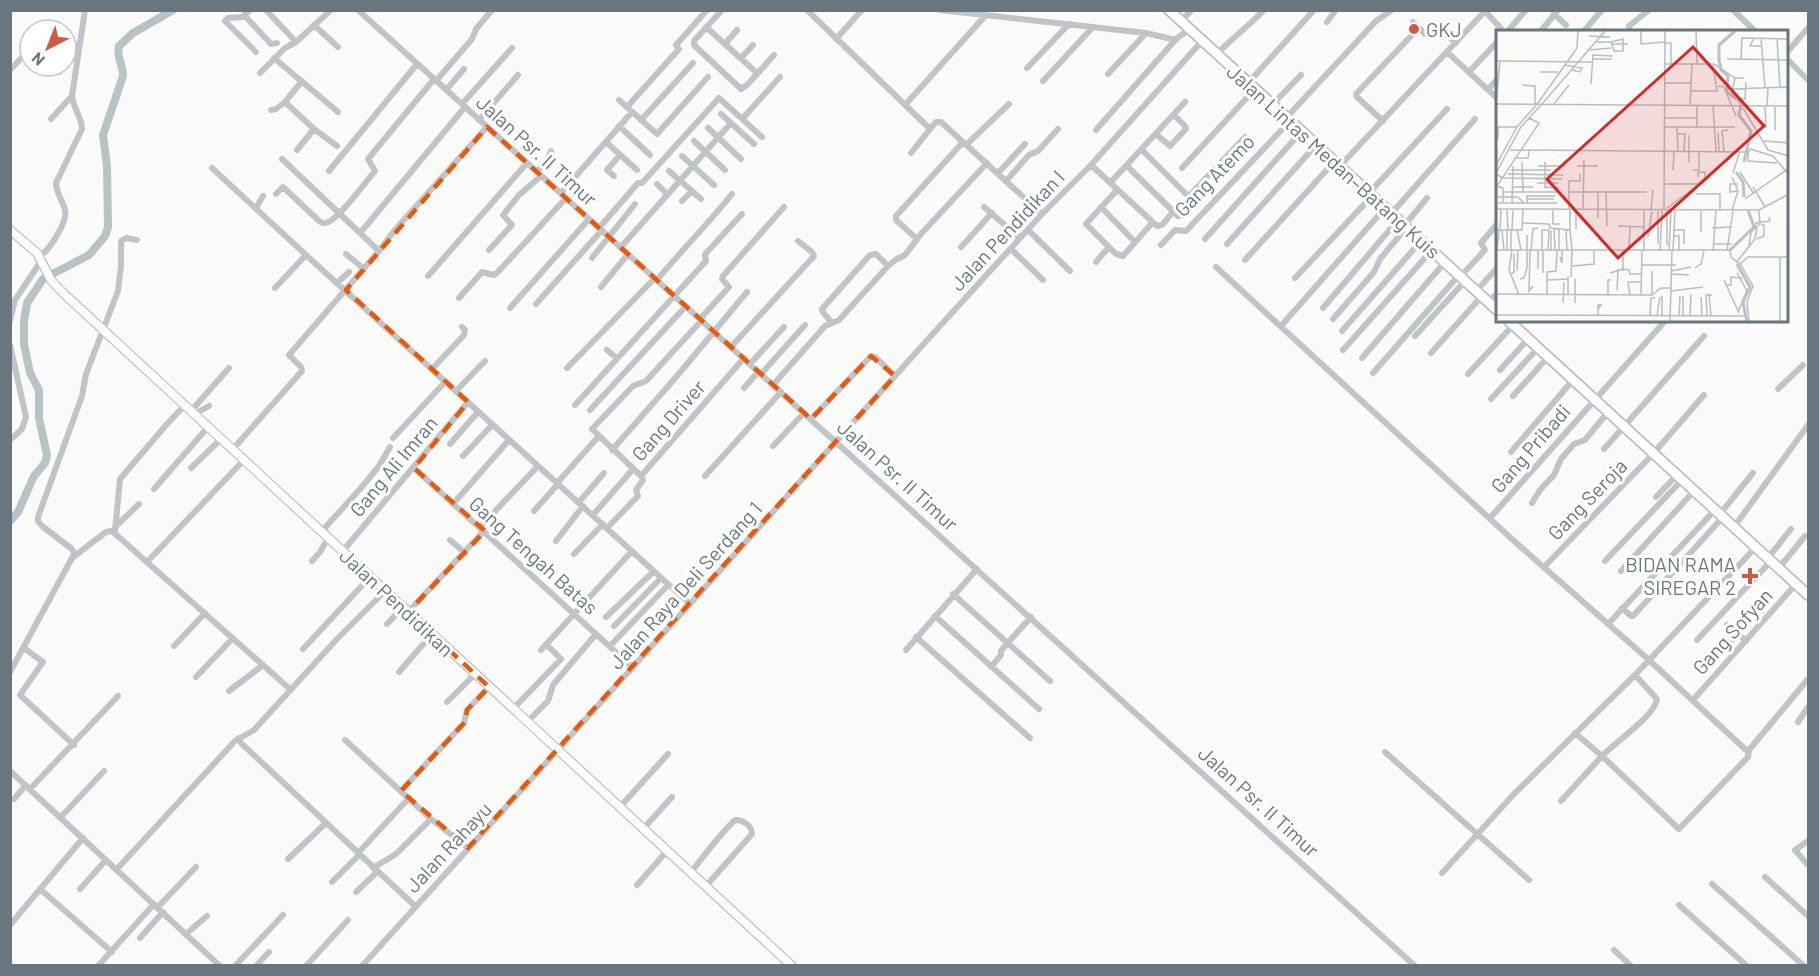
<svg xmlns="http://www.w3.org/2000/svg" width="1819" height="976" font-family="Barlow,sans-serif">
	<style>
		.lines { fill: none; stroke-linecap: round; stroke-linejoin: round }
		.river { stroke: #b8c3c6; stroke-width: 8 }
		.major-casing { stroke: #b2b7ba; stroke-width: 10 }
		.highway-casing { stroke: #b4b8ba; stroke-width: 12 }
		.minor { stroke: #c0c4c7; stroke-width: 6 }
		.major { stroke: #fff; stroke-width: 8 }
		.highway { stroke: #fff; stroke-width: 9 }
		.marked { fill: none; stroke: #e8590c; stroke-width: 4.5; stroke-dasharray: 12 8; stroke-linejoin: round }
		.poi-dot { fill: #cf5943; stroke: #fff; stroke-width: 2 }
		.labels { text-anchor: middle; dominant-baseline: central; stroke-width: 6; stroke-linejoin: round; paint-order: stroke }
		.poi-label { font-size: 20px; fill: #68777f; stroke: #fff; text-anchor: start }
		.street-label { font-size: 20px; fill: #68777f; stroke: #fff }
		.inset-river { fill: none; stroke: #b8c3c6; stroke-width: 3 }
		.inset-road { fill: none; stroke: #b7bec1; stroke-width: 1.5 }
		.view { fill: #d62828; fill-opacity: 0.15; stroke: #d62828; stroke-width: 3 }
		.inset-edge { fill: none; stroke: #68777f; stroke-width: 3 }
	</style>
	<rect width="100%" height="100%" fill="#fafaf8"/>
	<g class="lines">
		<path class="river" d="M10,521L18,512L34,476L45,463L47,455L39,418V390L30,373L24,344V321L27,303L43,279L89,255L105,236L108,227L107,166L103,135L123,76C123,64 116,57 119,46L133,33L173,10"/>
		<defs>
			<path id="major" d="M10,230L37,253L51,280L61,291L792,966"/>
			<path id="highway" d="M1169,10L1498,311
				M1509,321L1808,595"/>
		</defs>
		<use href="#major" class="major-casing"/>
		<use href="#highway" class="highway-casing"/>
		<path class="minor" d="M250,10L242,17L228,18L225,21L256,52
			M266,10L296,42
			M358,10L1415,966
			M722,10L694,41V45L741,89L748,84L774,55
			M807,10L930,129L936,122H941L1042,214
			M940,10L1146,33L1176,40
			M1733,10L1756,32
			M1485,11L1504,32
			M1554,14L1566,25
			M245,16L271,44L277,43
			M1181,21L1192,10
			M1327,22L1336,10
			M1413,22L1425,34L1434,27H1438L1456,43
			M314,25L338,47
			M706,27L757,73
			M43,30L50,24L58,30
			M1507,32L1526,10
			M1540,32L1558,10
			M1583,32L1602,10
			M1630,32L1629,26L1649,10
			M66,37L79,48
			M836,39L862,10
			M725,44L737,30
			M1788,51L1808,28
			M1447,52L1498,99
			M1217,54C1232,38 1249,26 1264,10
			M274,58L338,112
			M741,58L753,45
			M1788,60L1808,80
			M53,66L59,72
			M1027,68L1069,24
			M10,70L30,49
			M1469,72L1498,41
			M260,73L285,48L296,42L331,10
			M1108,74L1146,33
			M436,81L472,39L476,29L492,10
			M1043,81L1093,27
			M1248,83L1314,10
			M446,90L464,69
			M1488,90L1498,78
			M619,100L657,134L708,77
			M462,104L512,48
			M905,105L985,16
			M1272,105L1301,75
			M627,107L679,49L676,45L707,10
			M271,110L276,109L285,102
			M721,114L754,144
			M1286,118L1376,21L1392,10
			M51,119L72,96
			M742,119L780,77
			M479,120L518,75
			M641,120L693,63
			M1383,121L1357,97L1356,94L1411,36
			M619,126L650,155
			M708,128L741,159
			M314,129L337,146
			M1096,130L1177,38L1190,29
			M1156,134L1170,146L1186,129L1185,126L1174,115
			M694,141L725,170
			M606,142L637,170
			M966,145L1009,104
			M297,150L314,129L285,102L302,81
			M911,153L930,129
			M682,156L714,185
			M282,159L379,251
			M1091,165L1157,226L1162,225L1173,212
			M1127,166L1178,216L1184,215L1193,205V201L1142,150
			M1339,167L1486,10
			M212,168L306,255L690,604
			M1182,168L1255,89
			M329,171L417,64
			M669,171L701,199
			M537,172L547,160L551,151
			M998,173L1025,144
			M614,176L607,170L620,155
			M1006,181L1029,155L1038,151L1058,129
			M1110,183L1185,102
			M657,184L667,194
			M1117,190L1086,224L1116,254L1123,256L1152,223
			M561,193L632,112
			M1369,193L1447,109
			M276,194L283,187L317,219C319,221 322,224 325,223C336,223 367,180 375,171L368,159L434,79
			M1189,196L1245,137
			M682,201L692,191
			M984,207L1020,238
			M1101,207L1135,242
			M256,208L263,196
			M1391,214L1475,119
			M1404,226L1427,198
			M599,228L638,183H642L719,98L762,137
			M1028,230L1070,271
			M361,232L465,107
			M917,239L896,220V216L963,142
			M1205,239L1301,132
			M1227,244L1316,145
			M1161,245L1175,230L1186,231L1290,121
			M621,247L731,123
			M961,247L992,213
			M1011,249L1043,280
			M489,250L512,225L503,215L519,195L541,176
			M346,254L364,269
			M39,256C49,252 68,221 65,210C63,201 56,193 56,183L82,129C82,117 73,108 72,96L85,10
			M592,258L635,204
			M900,258L905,255L921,234L987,163
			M1245,260L1334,162
			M1096,262L1109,247
			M1216,267L1513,540L1649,660L1746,750H1749
			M428,276L527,163
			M1460,277L1485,250L1481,243L1498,223
			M1295,278L1372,196
			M657,280C681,251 708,224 732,194
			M337,283L349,272
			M601,287L628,254
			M275,288L306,255
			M1476,291L1498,267
			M459,298L482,272L494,275L497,273L566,198
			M1489,302L1498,292
			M536,304L602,230
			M510,308L589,219
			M1323,308L1398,220
			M700,319L729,287L722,279L723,276L784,207
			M1333,319L1374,272L1380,259L1406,228
			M10,321L15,300L41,261
			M832,323L822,311V309L870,255L876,254L888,266
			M1281,326L1385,208
			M1342,331L1421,241
			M1415,336L1465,281
			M10,345L26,417L22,429L10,440
			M731,347L814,256L812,252L798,241
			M607,350L617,358
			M1343,350L1432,250
			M1431,353L1482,296
			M1362,358L1445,262
			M750,364L784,327
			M567,368L655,278
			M432,369L464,335L465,330L462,327
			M1500,370L1528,339
			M1373,373L1459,275
			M761,374L805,325
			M1468,374L1517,321
			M773,385L825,326L839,320L888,266L898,258
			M744,388L758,372
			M1778,389L1803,365
			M456,391L485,361
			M1513,396L1548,357
			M1491,399L1538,348
			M575,405L706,261L705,255L707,252L742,214
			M590,410L686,306
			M191,411L229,368
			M196,416L200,411L209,406
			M811,419L871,356L875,357L895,376
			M393,438L445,382
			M450,444L478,412
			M773,446L804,413
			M1604,449L1704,336
			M232,450L302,371L301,367L289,355L379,251L394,231L487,127
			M612,450L677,376L747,292
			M1511,452L1573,380
			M463,456L492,425
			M191,468L221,439
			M414,468L632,667
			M641,476L592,429L633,386L646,381L702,320
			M641,476L744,358
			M705,476L781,392
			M557,483L599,436
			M154,489L208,427
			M1656,497L1677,475
			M579,502L604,473
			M1532,503L1540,490L1554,475L1561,459L1574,444L1585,440L1608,412
			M453,504L509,440
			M534,511L558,484
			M1720,514L1753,473
			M593,515L633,469
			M1490,518L1665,321
			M115,527L139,504
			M480,527L538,466
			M1734,527L1808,425
			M607,528L638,496L636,490L643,480L641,476
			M115,531L120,479L167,424L184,406
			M321,532L361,488L379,466L390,447
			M450,540L465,553
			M556,541L583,506
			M342,552L468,402
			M574,554L603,524
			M73,558L74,553L72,549L42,526L38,521V517L82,396L86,374L118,291L121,266V241L126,238L137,240
			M1768,558L1791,529
			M148,561L244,460
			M312,561L320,552L328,538
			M1605,561L1682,480
			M1544,567L1653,454L1704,395
			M1779,568L1805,536
			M1621,571L1694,491
			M953,594L1050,681
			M1622,608L1631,616H1633L1723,517
			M408,612L484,531
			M935,616L1039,709
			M606,617L654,571
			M387,624L403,607
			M1608,624L1715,510
			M1727,625L1746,641
			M614,626L661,578
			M916,637L1030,738
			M1697,640L1771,561
			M174,646L205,613
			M610,646L668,585
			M24,648L43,662L20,695L74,745
			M303,649L370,577
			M541,650L632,551
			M906,650L977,569
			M991,667L1001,655V651L1004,647L1031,617
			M1707,667L1737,634
			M10,672L72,558L106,532L112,531L291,690
			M399,672L432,634
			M196,677L233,638
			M229,691L263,665
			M1693,700L1796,584
			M447,702L475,674
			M513,709L561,659L546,644
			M527,722L548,701L553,685L596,634
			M1798,722L1808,707
			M1575,733L1602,756C1614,743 1655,716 1657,699L1635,675
			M239,738L241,743L415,906
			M345,740L431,819L468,848
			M1385,752L1529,880
			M10,771L220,966
			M30,789L118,696
			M401,791L464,723L467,710L489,687
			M14,799L26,785
			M1561,801L1602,756L1679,829L1748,757L1749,750L1808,679
			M619,808L668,754
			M61,817L104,771
			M643,829L672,797
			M1808,841L1795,850L1808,865
			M358,853L409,798
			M288,859L326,823
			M373,868L396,854L431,819
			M117,869L235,741L254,730L337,639L385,591
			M691,872C705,855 718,836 735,820C743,820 752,825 752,834L706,886
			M1442,873L1513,795L1635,675L1756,547
			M1765,877L1808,916
			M332,882L359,855
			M1712,884L1804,966
			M637,885L667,851
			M40,889L112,952
			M80,889L106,860
			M356,892L377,872
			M1679,905L1747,966
			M158,907L196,867
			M10,925L83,838
			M186,934L207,916
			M140,938L163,912
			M1614,950L1631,966
			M98,966L154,904
			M235,966L283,915
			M256,966L269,952
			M306,966L348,920
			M362,966L690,604L930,337L1042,214L1091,165L1202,41"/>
		<use href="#major" class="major"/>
		<use href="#highway" class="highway"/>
	</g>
	<path class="marked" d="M487,127L811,419L871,356L895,376L468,848L401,791L465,722L467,710L489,687L408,612L485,531L414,468L468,402L346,290Z"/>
	<g class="poi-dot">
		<circle cx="1414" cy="29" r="6"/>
		<path d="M1747 567h6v6h6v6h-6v6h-6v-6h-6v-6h6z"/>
	</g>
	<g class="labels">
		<g class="poi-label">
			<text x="1426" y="29">GKJ</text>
			<text x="1736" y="564" text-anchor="end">BIDAN RAMA<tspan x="1736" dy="23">SIREGAR 2</tspan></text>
		</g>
		<g class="street-label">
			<text transform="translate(537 150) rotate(42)">Jalan Psr. II Timur</text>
			<text transform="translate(1334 161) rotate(42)">Jalan Lintas Medan–Batang Kuis</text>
			<text transform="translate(1214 175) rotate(-46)">Gang Atemo</text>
			<text transform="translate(1007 230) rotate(-47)">Jalan Pendidikan I</text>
			<text transform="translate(668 420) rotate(-49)">Gang Driver</text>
			<text transform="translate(1530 448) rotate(-49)">Gang Pribadi</text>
			<text transform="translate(393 466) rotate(-50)">Gang Ali Imran</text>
			<text transform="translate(898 475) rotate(42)">Jalan Psr. II Timur</text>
			<text transform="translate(1587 499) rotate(-46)">Gang Seroja</text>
			<text transform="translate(534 555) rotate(42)">Gang Tengah Batas</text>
			<text transform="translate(685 585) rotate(-48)">Jalan Raya Deli Serdang 1</text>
			<text transform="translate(397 602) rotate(43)">Jalan Pendidikan</text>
			<text transform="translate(1732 631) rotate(-48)">Gang Sofyan</text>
			<text transform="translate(1259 801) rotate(42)">Jalan Psr. II Timur</text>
			<text transform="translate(448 847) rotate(-47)">Jalan Rahayu</text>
		</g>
	</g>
	<g transform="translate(1496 30)">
		<rect width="292" height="292" fill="#fafaf8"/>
		<path class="inset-river" d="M239,1L223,15V30L225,40L232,46L231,62L240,69M245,75L243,85L255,101L248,132M240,142L247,152L248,167M233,221L258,197L252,180M241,234L254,257L247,272L251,292"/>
		<path class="inset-road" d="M145,1V14L169,12M200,1L201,34M93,6L114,7M258,8L254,16H266M265,8L269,58M281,8L284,57M101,12H115L118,21M115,12L127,9V14H116M169,13H175V34M94,20L115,18M118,21H127V14H132M96,29H116M231,29L293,30M245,29L246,8L293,9M0,31L96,32M169,34H218L239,48H248M68,35L86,38L84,42L76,40M44,42H62M239,48L236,63L246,76M169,53H195M95,54L97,25L117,26M26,55L39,56V74M222,56L228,57L240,86M236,59L293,57M195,61H221L217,35M244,69H249L250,52M0,73L4,31M0,74L293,76M46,74L109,1M58,74L73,55M194,75L196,34M201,76V97M217,76L220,121M271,76L272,58M269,77L270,98M279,77V100M247,78L272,120L293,126M169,88H201M169,97H239M181,97L182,121M222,103L223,121M182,104H189L188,121M193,105V132M2,109V97H21L42,73L81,18L82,1M268,111L293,113M14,120L252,122L254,119L277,126M228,121L226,101L232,100M252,122V131L281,133M277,126L293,145M18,128H32L33,120M26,132L27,162M49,132V158M0,135L21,97M42,136H69M81,136H102M15,140H55M177,140L178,121M197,140H203V121M0,143L25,97L45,75M237,143L244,121M0,144L7,148L66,149M12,144L67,145M246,146L244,142L258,164M202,147V142H209V149M41,153H62M169,154H205L214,147M16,157H37M257,157L269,177M242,161L234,162V154H242M7,162H60L62,158L49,157M73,162H151M110,162L111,196M200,164H224V179M0,167H22L28,173M31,169H58M249,169L293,138M2,173H61M7,173V158L1,156L43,93L33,88M31,173V166H59M16,174L17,136M87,178L88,130M171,178L204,154M0,179L263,180L293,164M73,179V151H84V144M155,179L157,160M168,179L169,1M11,180L12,200M57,180V194H64M80,180V199M162,180V214M236,180L242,161L236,147M102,188V162M26,193L53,194L54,198L74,200V180M122,196L148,197M259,197L260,193L274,191L273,187M58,198L59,220M63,198V220M216,198L236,197M0,200H26L27,179M4,200L5,179M6,200L8,220M11,200V220M15,200V220M16,200L17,180M21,200L25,220M70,200L71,220M74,200L76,220M178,200H188V214M55,201V220M205,202V181M178,206H183V221M152,207L156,181M261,209L268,206V195H265M217,214H236M171,215V181M253,216L255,202L264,194L263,181M0,220H234L235,227L244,234M1,220L3,200M16,220L13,240L23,265M34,220L33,261L37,256M35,220L37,199L42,198M46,220V200H52M47,220V243M52,220L53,199M231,220L237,181M127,221V241M133,221L134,196M148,221V180M164,221L166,180M173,221L175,180M177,221L179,180M217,221L220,180M64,227L66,233V220M240,233L259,209L261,198M145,235H180M76,236L98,234V221M199,238L205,234L208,221M42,239V220M21,241L22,220M156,241V265M175,241L195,237M114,243L127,239L133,240L134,244H145M241,243L251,261L242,282M15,244L18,242V224M175,244L193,245M72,246V265M75,247L76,220M24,249L28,248L31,238V205M79,249V273M51,250L72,249M228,250L243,283M230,255H235V247L246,248M121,260L122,239M175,261L207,257M0,264L156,265L165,258H175M51,265V242L60,241L61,220M134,265L132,252H145M145,265L146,221M213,265L215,286M112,266V250H115M187,266V286M205,267L206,286M67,273L68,252M0,285L251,286M102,286V275H105L102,279M154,286L155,268H159M161,286L164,267M166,286V266M183,286L184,266M194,286L195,264M211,286L210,265H216M174,292L176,221M253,292L251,272L257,256L244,234L252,227H293M284,292V227"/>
		<path class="view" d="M197,17L268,96L122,228L51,149Z"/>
		<rect width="292" height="292" class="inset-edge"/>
	</g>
	<rect width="1819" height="976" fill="none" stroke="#68777f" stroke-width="24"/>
	<g transform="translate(48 48) rotate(222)"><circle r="28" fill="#ffffff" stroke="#c3c9cc" stroke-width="1.5"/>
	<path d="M0-4.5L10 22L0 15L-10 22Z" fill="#cf5943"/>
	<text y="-9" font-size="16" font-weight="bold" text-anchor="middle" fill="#68777f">N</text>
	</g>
</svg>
